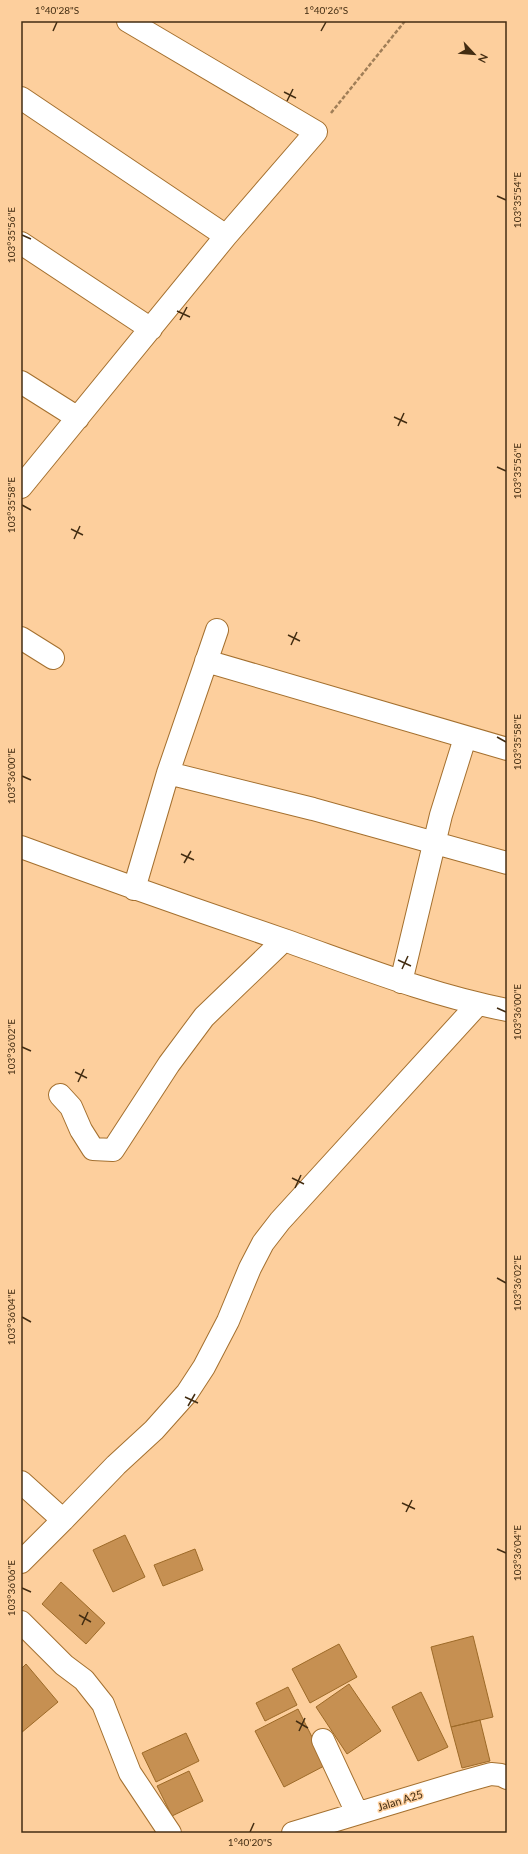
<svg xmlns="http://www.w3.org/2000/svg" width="528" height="1854" font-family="Lato,sans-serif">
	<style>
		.building { fill: #c69052; stroke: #9d6a28 }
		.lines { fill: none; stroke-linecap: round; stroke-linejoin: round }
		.minor-casing { stroke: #a4702f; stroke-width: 24 }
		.path { stroke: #a07e57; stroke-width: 2.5; stroke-dasharray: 4 2; stroke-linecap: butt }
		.minor { stroke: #fff; stroke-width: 22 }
		.ticks { fill: none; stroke: #432d12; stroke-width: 1.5 }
		.labels { text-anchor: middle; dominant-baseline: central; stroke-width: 3; stroke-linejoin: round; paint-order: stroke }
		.street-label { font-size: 11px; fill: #432d12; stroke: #fdcf9d }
		.neatline { fill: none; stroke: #432d12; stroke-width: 1.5 }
		.ticks-label { font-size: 10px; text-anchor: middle; fill: #432d12 }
	</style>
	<rect width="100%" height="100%" fill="#fdcf9d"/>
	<path class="building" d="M125,1535L145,1577L113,1592L93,1550Z
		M195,1549L203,1570L163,1586L154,1565Z
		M61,1582L105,1623L86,1644L42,1604Z
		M473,1636L493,1717L451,1727L431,1647Z
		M339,1644L357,1677L310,1703L292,1669Z
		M26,1664L58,1702L21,1733V1669Z
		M349,1684L381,1731L347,1754L316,1707Z
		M288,1687L297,1705L265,1721L256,1703Z
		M421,1692L448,1747L418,1761L392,1707Z
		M298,1709L326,1765L284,1787L255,1731Z
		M480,1720L490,1761L462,1768L451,1727Z
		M186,1733L199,1761L156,1782L142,1753Z
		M189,1771L203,1801L172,1816L157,1786Z"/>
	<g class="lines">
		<defs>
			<path id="minor" d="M21,98L226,236
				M21,243L151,329
				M21,382L78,418
				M21,487L226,236L316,132L128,21
				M21,638L53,658
				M206,661L507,749
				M168,773L313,809L507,863
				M21,847C108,879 196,910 284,940C358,966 430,995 507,1010
				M134,889L168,773L217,630
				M401,982L441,815L465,738
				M60,1095L71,1107L81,1130L93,1149L113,1150L169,1064L204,1017L284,940
				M21,1482L63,1520L116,1465L154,1430L187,1393L204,1367L228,1321L250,1268L263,1243L280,1221L478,1004
				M21,1562L63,1520
				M21,1622L64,1665L84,1680L103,1704L130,1773L170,1833
				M323,1740L357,1813
				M293,1833L462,1782L491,1774L501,1775L507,1778"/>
		</defs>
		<use href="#minor" class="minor-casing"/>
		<path class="path" d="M331,113L405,21"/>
		<use href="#minor" class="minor"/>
	</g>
	<path class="ticks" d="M53,31L57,22M321,31L326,22M284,92L296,98M287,101L293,89M497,196L506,200M22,235L31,239M177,311L190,317M180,320L187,307M394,417L407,423M398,426L404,413M497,467L506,471M22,505L31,510M71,529L83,535M74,539L80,526M288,635L300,641M291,645L297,632M497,737L506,742M22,776L31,780M181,854L194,860M184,863L191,851M398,960L411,966M402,969L408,956M497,1008L506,1012M22,1047L31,1051M75,1072L87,1078M78,1082L84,1069M292,1178L304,1184M295,1188L301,1175M497,1278L506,1283M22,1317L31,1322M185,1397L198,1403M188,1406L195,1394M402,1503L415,1509M406,1512L412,1500M497,1549L506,1553M22,1588L31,1592M79,1615L91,1622M82,1625L88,1612M296,1721L308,1728M299,1731L305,1718M250,1832L254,1823"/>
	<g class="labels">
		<g class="street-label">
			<text transform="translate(400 1800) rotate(-17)">Jalan A25</text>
		</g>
	</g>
	<rect width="528" height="1854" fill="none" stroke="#fdcf9d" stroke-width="44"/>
	<g transform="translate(474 54) rotate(116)" stroke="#fdcf9d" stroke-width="3" paint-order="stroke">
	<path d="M0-3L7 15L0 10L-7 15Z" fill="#432d12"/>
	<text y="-6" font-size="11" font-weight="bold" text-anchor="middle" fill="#432d12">N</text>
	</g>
	<rect x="22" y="22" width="484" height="1810" class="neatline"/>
	<g class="ticks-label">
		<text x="57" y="14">1°40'28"S</text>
		<text x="326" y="14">1°40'26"S</text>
		<text transform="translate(517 200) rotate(-90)" y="4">103°35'54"E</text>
		<text transform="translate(11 235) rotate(-90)" y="4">103°35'56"E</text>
		<text transform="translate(517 471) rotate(-90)" y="4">103°35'56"E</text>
		<text transform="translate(11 505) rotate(-90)" y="4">103°35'58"E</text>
		<text transform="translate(517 742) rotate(-90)" y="4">103°35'58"E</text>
		<text transform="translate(11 776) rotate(-90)" y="4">103°36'00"E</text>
		<text transform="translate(517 1012) rotate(-90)" y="4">103°36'00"E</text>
		<text transform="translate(11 1047) rotate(-90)" y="4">103°36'02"E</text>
		<text transform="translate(517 1283) rotate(-90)" y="4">103°36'02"E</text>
		<text transform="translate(11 1317) rotate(-90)" y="4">103°36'04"E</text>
		<text transform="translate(517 1553) rotate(-90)" y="4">103°36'04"E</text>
		<text transform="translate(11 1588) rotate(-90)" y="4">103°36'06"E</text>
		<text x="250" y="1846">1°40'20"S</text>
	</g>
</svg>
